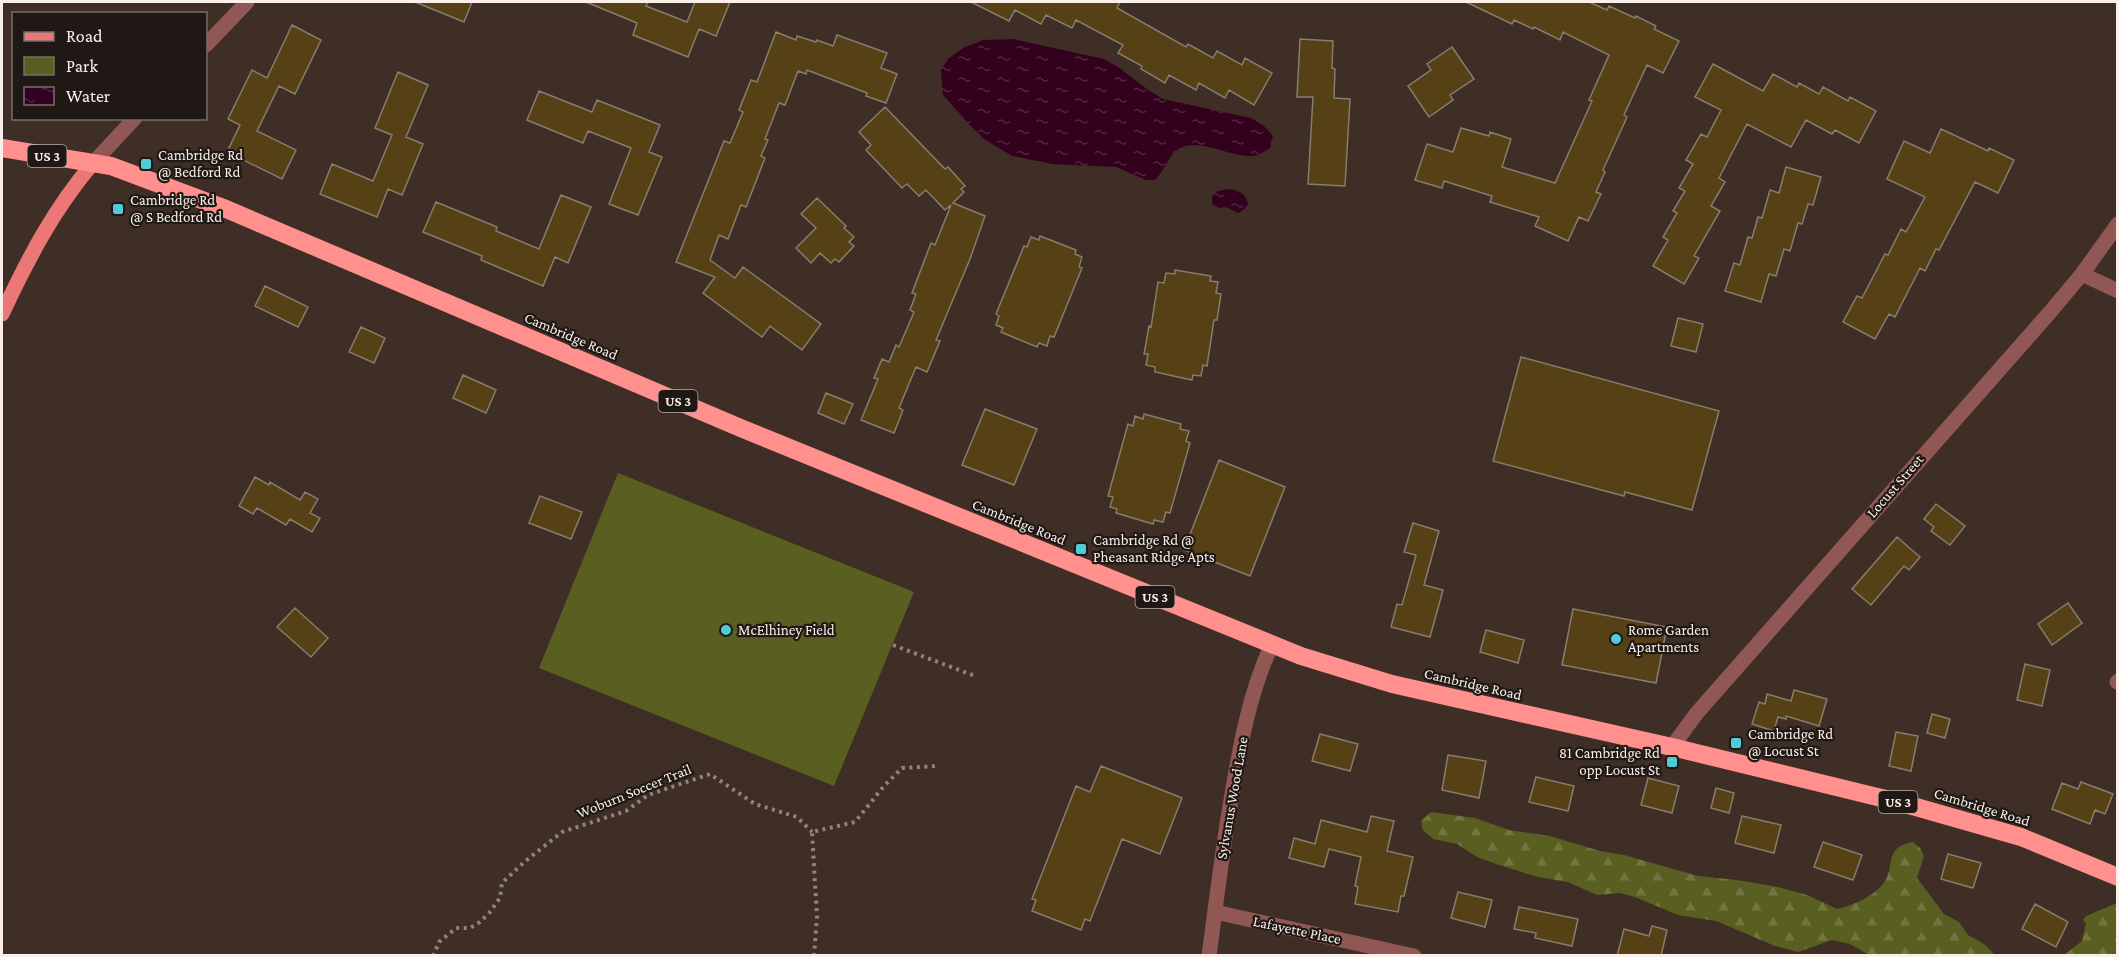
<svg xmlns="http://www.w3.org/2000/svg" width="2119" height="957" font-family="'Crimson Pro',serif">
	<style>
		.green { fill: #595e21 }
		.forest { fill: url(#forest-firs) }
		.water { fill: url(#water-ripples) }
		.building { fill: #564117; stroke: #867d6c; stroke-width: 1.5 }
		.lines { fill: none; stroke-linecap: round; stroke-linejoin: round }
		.path { stroke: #91847c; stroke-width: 4; stroke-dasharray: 3 4.5; stroke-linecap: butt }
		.minor { stroke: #905755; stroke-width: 15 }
		.major { stroke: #eb7876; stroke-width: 15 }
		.highway { stroke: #ff908d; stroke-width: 18 }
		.poi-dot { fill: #52cbd8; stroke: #1f1814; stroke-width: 2 }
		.labels { text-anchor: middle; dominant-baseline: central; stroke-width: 4.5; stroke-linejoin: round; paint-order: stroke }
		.shield { fill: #1f1814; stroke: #b8aea9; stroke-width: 1.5 }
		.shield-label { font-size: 14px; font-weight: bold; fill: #faefe9 }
		.poi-label { font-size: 15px; fill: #faefe9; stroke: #1f1814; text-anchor: start }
		.street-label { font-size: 15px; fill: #faefe9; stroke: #1f1814 }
	</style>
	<defs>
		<pattern id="forest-firs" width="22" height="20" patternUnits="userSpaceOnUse" patternTransform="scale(1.5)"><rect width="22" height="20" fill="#595e21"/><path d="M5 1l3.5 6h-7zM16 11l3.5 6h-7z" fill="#727541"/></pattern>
		<pattern id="water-ripples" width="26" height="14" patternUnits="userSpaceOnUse" patternTransform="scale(1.5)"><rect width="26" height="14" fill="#33011d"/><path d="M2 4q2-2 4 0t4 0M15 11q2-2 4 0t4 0" fill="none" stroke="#51263e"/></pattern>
	</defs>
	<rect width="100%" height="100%" fill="#3e2e25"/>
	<path class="green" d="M618,473L914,592L834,786L539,668Z"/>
	<path class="forest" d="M1431,812L1475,818L1509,830L1550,836L1600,851L1624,855L1698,876L1737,880L1778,887L1807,895L1837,909C1852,906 1877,895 1885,881C1895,865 1884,847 1913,842L1920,848L1924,856L1917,878L1944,914L1959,922L1968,935L1984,944L1995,955H1869L1850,944L1832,940L1798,952L1775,946L1716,921L1678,915L1635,897L1620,893L1597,895L1568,882L1538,877L1496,864L1477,857L1457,844L1433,839L1423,830L1421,821Z
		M2117,903V955H2064L2082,941L2086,923L2083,920L2086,916Z"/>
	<path class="water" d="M1013,39L1104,59L1118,67L1147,89L1163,99L1251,118L1264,126L1273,136L1270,148C1265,151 1259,156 1254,156C1230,158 1196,135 1177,150C1167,158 1164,172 1155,180H1146L1116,167L1052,164L1012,156L984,139L968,123L943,95L941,70L948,59L963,48L983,40Z
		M1228,189C1238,190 1247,193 1248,205L1242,211L1238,213L1226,207L1219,208L1212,204V196L1218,191Z"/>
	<path class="building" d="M415,2H472L464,22Z
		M586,2H648L646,6L687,22L695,2H730L716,36L699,29L688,57L633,35L637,23Z
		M971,2H1120L1117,8L1186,47L1188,44L1213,58L1217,51L1242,65L1245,58L1272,73L1254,105L1229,90L1225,98L1199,83L1196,90L1169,75L1165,83L1141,69L1142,66L1118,53L1123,45L1076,20L1072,28L1046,15L1041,24L1015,10L1009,21Z
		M1466,2H1589L1607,10L1609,6L1635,18L1636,16L1656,26L1654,29L1679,41L1663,73L1647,65L1624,115L1627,117L1603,170L1605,172L1596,192L1601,194L1588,221L1579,217L1568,241L1535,226L1539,217L1490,202L1492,196L1444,181L1442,188L1415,180L1427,144L1453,152L1461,128L1489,136L1490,132L1511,139L1502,167L1555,183L1592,101L1589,100L1609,55L1563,32L1560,40L1534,27L1533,29L1514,20L1512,24Z
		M292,25L321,40L295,94L279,86L257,131L296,150L282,179L227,152L240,125L228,119L252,70L267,78Z
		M776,32L796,40L797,36L816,42L817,40L833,46L837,35L887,53L881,68L897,74L886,103L866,96L867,93L807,70L806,74L798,71L785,105L779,103L765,139L768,140L761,156L765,158L746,207L741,205L728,239L719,235L710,260L735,278L743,267L821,324L802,350L770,326L762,337L703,293L715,277L676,262L724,141L730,143L743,112L739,110L751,80L757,82Z
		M1300,39L1333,41L1332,68L1335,69L1334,98L1350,99L1345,186L1308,184L1313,97H1297Z
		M1452,47L1474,79L1450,95L1453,100L1429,117L1408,86L1431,70L1427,64Z
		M1713,64L1763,91L1773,74L1797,87L1799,83L1819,94L1823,87L1848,101L1850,97L1876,111L1859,143L1835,130L1832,134L1806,120L1791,147L1747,124L1719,178L1725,182L1711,206L1720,211L1694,256L1699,258L1684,284L1653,266L1668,240L1663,237L1677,213L1673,211L1685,191L1679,188L1693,164L1686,160L1701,134L1707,137L1721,110L1695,97Z
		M398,72L428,85L406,137L423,144L402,195L388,189L377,217L320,194L332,164L373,181L392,135L375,128Z
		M539,91L592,112L597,100L660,125L649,152L662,157L638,215L609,204L631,148L588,131L583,143L527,120Z
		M885,107L945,169L948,167L965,186L961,189L964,192L953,203L985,216L970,259L936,340L940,341L927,372L916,367L899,408L903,410L894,433L861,420L878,379L874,378L882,359L889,362L896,345L899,347L914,312L910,310L916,294L912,293L931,243L935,245L951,205L945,210L926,190L919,196L907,184L902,188L866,150L871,145L859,132Z
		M1941,129L1988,151L1989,148L2014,160L1998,193L1975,182L1939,250L1936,249L1925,271L1920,268L1895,317L1889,314L1875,339L1843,322L1857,296L1862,298L1885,254L1888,255L1901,229L1906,232L1925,197L1887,179L1904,141L1930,153Z
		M1786,167L1821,177L1813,205L1808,204L1802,224L1798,223L1790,251L1784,249L1776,276L1769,274L1761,302L1725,291L1734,263L1740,265L1748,237L1752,238L1758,217L1762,218L1770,190L1779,193Z
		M561,195L591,207L568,263L555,257L543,286L481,260L482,256L423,232L436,202L497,227L496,231L539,249Z
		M817,198L846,226L844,228L854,237L849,242L854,246L839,262L835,259L831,263L820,253L811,263L796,248L816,228L801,214Z
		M1040,236L1076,250L1075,254L1082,257L1079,267L1082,268L1054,337L1050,336L1047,346L1039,343L1037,347L1001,332L1003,328L996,325L999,316L996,314L1024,246L1027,247L1031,237L1039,240Z
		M1175,270L1211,276L1210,281L1218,282L1216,293L1221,294L1217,320H1214L1207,366L1203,365L1201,376L1193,375L1192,380L1155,372V367L1146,365L1148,354H1144L1149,326L1151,327L1158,282L1164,283L1166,273L1175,274Z
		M265,286L308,307L298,327L255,306Z
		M1678,318L1703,324L1696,352L1671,346Z
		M361,327L385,338L374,363L349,352Z
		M1521,357L1719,411L1692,510L1625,492L1624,496L1493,461Z
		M463,375L496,390L486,413L453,398Z
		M826,393L853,404L844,424L818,413Z
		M985,409L1037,429L1014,485L962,465Z
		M1144,414L1181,424L1180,429L1189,431L1186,441L1190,443L1170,513L1166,512L1163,522L1154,520L1153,524L1116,513L1117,509L1110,507L1113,497L1108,496L1128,424L1133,426L1135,416L1143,419Z
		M1219,460L1285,487L1250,576L1184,550Z
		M255,477L269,485L270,482L300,500L305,492L318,499L310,513L320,518L312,532L290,519L286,525L257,508L253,514L239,506Z
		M540,496L582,512L571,539L529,523Z
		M1936,504L1965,526L1950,545L1931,531L1934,527L1924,519Z
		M1413,523L1439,531L1424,585L1443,590L1430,637L1391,627L1397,604L1402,605L1416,555L1404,552Z
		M1897,537L1920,557L1909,570L1904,566L1871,605L1852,589Z
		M2068,603L2082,623L2052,645L2038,624Z
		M295,608L328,638L311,657L277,627Z
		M1573,609L1667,627L1656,683L1562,665Z
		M1486,630L1524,640L1518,663L1480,652Z
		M2025,664L2050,670L2042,706L2017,700Z
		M1794,690L1827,699L1819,726L1786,716V719L1778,717L1774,731L1752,724L1759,702L1765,704L1767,694L1791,701Z
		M1932,714L1950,719L1945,738L1927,733Z
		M1896,732L1918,736L1911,771L1889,766Z
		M1320,734L1358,744L1350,771L1312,761Z
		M1448,755L1486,761L1479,798L1442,790Z
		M1101,766L1182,798L1160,854L1122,839L1090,921L1085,919L1081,930L1032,911L1036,900L1032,899L1076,786L1090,792Z
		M1536,777L1574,786L1568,811L1529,802Z
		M1648,778L1679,786L1672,813L1641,805Z
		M2081,782L2113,794L2105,814L2095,810L2090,824L2052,809L2062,783L2078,789Z
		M1716,788L1734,793L1729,813L1711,808Z
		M1371,816L1394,821L1387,851L1413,857L1404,896H1401L1398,912L1355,904L1358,887L1355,886L1361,857L1329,849L1324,867L1289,858L1294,838L1315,844L1321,820L1367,832Z
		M1742,816L1781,825L1774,853L1735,843Z
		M1823,842L1862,855L1853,880L1814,867Z
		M1948,854L1981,863L1973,888L1941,879Z
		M1458,892L1492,900L1485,927L1451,918Z
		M2035,904L2068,922L2056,947L2022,929Z
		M1519,907L1578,919L1572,946L1535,938L1536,933L1514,929Z
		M1652,926L1667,930L1661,956H1617L1624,929L1649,936Z"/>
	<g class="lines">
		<path class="path" d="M893,645L975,676
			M433,956L439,942L456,928H470L480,922L490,912L500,898L502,883L523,863L562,832L626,811L648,795L710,774L755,804L797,817L812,832
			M814,956L817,917L812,832L855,822L884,786L902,768L937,766"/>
		<path class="minor" d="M206,45L247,2
			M93,163L135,118
			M2082,274L2118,291
			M2117,682L2118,681
			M1672,747L1696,714L2051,311L2082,274L2118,224
			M1215,912L1414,956
			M1209,956C1216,904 1222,852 1231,800C1240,746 1249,694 1272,644"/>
		<path class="major" d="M2,314C28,259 53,210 93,163"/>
		<path class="highway" d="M2,148L111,166L226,209L743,429L1301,656L1392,684L1672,747L1902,803L2021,837L2118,877"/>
	</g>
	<g class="poi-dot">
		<rect x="140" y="158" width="12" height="12" rx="3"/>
		<rect x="112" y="203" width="12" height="12" rx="3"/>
		<rect x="1075" y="543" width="12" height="12" rx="3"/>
		<circle cx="726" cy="630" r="6"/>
		<circle cx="1616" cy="639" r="6"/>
		<rect x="1730" y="737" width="12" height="12" rx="3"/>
		<rect x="1666" y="756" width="12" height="12" rx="3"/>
	</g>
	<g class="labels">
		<g class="shield">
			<rect x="27.5" y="145" width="39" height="22" rx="4.5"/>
			<rect x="658.5" y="390" width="39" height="22" rx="4.5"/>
			<rect x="1135.5" y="586" width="39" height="22" rx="4.5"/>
			<rect x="1878.5" y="791" width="39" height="22" rx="4.5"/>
		</g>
		<g class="shield-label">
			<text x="47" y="156">US 3</text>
			<text x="678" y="401">US 3</text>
			<text x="1155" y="597">US 3</text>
			<text x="1898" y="802">US 3</text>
		</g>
		<g class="poi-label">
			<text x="158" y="155">Cambridge Rd<tspan x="158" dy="17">@ Bedford Rd</tspan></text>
			<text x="130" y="200">Cambridge Rd<tspan x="130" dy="17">@ S Bedford Rd</tspan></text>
			<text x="1093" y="540">Cambridge Rd @<tspan x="1093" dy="17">Pheasant Ridge Apts</tspan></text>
			<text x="738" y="630">McElhiney Field</text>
			<text x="1628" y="630">Rome Garden<tspan x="1628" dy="17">Apartments</tspan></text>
			<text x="1748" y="734">Cambridge Rd<tspan x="1748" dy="17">@ Locust St</tspan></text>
			<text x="1660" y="753" text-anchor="end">81 Cambridge Rd<tspan x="1660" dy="17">opp Locust St</tspan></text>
		</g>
		<g class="street-label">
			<text transform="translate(571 336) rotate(23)">Cambridge Road</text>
			<text transform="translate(1895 486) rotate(-49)">Locust Street</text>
			<text transform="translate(1019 522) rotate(22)">Cambridge Road</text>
			<text transform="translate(1473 684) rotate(13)">Cambridge Road</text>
			<text transform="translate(634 791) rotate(-22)">Woburn Soccer Trail</text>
			<text transform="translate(1232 798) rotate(-80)">Sylvanus Wood Lane</text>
			<text transform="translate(1982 807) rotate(17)">Cambridge Road</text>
			<text transform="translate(1297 930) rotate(12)">Lafayette Place</text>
		</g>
	</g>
	<rect width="2119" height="957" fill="none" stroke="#faefe9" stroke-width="6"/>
	<rect x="12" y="12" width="195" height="108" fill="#1f1814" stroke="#776e69" stroke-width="1.5"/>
	<rect x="24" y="32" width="30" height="9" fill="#eb7876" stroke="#776e69" stroke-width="1.5"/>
	<text x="66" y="42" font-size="18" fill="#faefe9">Road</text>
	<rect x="24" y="57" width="30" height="18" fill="#595e21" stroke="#776e69" stroke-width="1.5"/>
	<text x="66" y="72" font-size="18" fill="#faefe9">Park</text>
	<rect x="24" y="87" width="30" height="18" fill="url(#water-ripples)" stroke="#776e69" stroke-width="1.5"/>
	<text x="66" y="102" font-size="18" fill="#faefe9">Water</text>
</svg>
